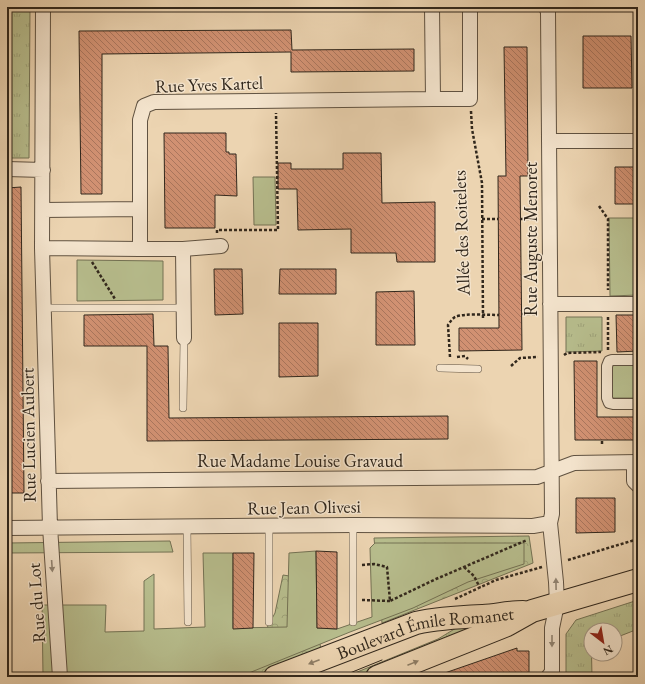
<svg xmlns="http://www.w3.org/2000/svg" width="645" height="684" font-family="'EB Garamond',serif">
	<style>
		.grass { fill: url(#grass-tufts); stroke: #747254 }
		.forest { fill: url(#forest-crowns); stroke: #747254 }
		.green { fill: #b7bd8d; stroke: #747254 }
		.building { fill: url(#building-back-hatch); stroke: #31271c }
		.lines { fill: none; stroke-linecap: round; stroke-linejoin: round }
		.service-casing { stroke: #605241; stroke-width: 8 }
		.pedestrian-casing { stroke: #605241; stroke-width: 12 }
		.minor-casing { stroke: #605241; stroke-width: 16 }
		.primary-casing { stroke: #31271c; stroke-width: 24 }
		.path { stroke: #31271c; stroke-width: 2.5; stroke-dasharray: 3 2; stroke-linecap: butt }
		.service { stroke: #f3e3cc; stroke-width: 7 }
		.pedestrian { stroke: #f3e3cc; stroke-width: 10 }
		.minor { stroke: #f3e3cc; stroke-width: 14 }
		.primary { stroke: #ecd4b1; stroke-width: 22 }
		.tram { stroke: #31271c; stroke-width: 1 }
		.oneway { fill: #928574 }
		.oneway2 { fill: #8e7e66 }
		.labels { text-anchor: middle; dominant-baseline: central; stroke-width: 3; stroke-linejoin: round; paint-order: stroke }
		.street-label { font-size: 18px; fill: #31271c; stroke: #f3e3cc }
	</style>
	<defs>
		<pattern id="grass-tufts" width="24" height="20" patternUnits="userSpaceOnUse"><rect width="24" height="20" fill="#b7bd8d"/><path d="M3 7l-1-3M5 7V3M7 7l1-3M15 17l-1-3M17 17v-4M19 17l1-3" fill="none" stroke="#9ea279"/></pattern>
		<pattern id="forest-crowns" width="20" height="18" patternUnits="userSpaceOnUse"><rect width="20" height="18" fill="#b7bd8d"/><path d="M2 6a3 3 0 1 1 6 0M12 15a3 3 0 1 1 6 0" fill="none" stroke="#9ea279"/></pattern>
		<pattern id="building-back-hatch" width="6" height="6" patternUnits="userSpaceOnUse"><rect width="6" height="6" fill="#d19172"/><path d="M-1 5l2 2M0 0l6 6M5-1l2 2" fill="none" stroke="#aa765d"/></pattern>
	</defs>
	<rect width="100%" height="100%" fill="#ecd4b1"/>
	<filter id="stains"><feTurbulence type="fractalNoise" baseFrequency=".005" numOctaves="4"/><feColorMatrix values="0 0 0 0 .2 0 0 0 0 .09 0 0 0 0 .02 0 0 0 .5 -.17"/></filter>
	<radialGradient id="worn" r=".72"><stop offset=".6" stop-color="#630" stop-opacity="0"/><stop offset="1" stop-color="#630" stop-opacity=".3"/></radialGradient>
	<path class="grass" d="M7,7H30L29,158H7Z
		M566,317H602V351L566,352Z
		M638,600V629L615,638V630H591L592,677H566V634L576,620Z
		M485,621L437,644L356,677H345L438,639L466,622Z"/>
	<path class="forest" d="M529,536L533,563L382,623L374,538Z
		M283,575L302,578L319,636L321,651L257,677H229L262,637L275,613Z"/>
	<path class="green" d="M253,177H275L276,225H254Z
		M609,218H638V295L610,296Z
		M77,260L163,261V300L77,301Z
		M612,364H638V398H612Z
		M170,541L173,552L7,553V543Z
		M375,543H524V564L468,582L413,608L350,632L239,677H178V673L43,675L42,605H106L105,632L144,631V581L154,574V629L205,627L203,553H233V628L287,627L289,553L316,551L317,628L337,629L372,617L370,548Z"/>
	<path class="building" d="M291,30L292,50L414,49V71L291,72V52L102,54V194H81L79,31Z
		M583,36H631L632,88H583Z
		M504,47H527L528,176H520L522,350L459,351V328H499L498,176H506Z
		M164,133H226V152H229V154H236L237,196L215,195V228H165Z
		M343,153H381L382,203L435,202V262H397L396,253H351V229L298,230L297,189H278V163H291V169H343Z
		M615,167H638V204H615Z
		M21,187L24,493H7V188Z
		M214,269H242L243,314L215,315Z
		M280,269H336V294H279Z
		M414,291L415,345H376V292Z
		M153,314L154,346H168L169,418L448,416V439L147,441V346H84V315Z
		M616,315H638V351L617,352Z
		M279,323H318V376L279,377Z
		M574,361H597V417H638V440H575Z
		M576,498H615V532L576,533Z
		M316,551L337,552V629L317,628Z
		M233,553H254L253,628L233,629Z
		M517,648V651H529V674L523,677H439V675Z"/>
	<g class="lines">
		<defs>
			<path id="service" d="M44,308H184
				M440,368L478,369
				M183,408L184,338
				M187,526L188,622
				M269,622V526
				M353,622V525"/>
			<path id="pedestrian" d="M638,360H612L609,361L607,366V398L609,403L613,404H638"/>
			<path id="minor" d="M43,7L42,248L50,527L60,677
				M433,99H470V7
				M549,141H638
				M7,169L43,170
				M43,210L139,209
				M42,248L140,249
				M183,249L221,246
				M550,304H638
				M184,338L183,249H140V120L144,106L154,102L433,99L432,7
				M634,462V481L638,485
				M48,481L537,477L574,463L638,462
				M7,528L353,525L533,526L550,523L552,514L548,12L546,7
				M548,677L552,672V628L557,604L556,582L550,523"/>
			<g id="primary">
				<path id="s1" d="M275,677L416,623C438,618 461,617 483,616C497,615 510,612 523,612"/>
				<path d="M377,677L507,625L532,611L638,580"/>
			</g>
		</defs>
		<use href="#service" class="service-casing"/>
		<use href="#pedestrian" class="pedestrian-casing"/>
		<use href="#minor" class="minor-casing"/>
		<use href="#primary" class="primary-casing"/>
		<path class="path" d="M634,22L636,26L638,35
			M471,111L472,129L482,183L483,318
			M636,128V110L638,81
			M599,206L608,219V290
			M482,219H498
			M521,219H536
			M217,233V230H278L276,113
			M92,262L115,299
			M522,314H538
			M608,350V317
			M564,355L567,353L601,352
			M450,357L448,325C450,322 452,319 455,317C463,313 489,315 499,315
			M457,357L465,356L468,359
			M511,366L520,358L538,357
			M602,444V440
			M568,560L638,539
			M362,565L374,564L387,567L390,601L436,579L527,540
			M464,567L474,576L480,588
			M455,599L496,580L542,567
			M362,600L390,601"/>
		<use href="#service" class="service"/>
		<use href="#pedestrian" class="pedestrian"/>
		<use href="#minor" class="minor"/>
		<use href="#primary" class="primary"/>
		<path class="tram" d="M340,677L382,660"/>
	</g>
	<defs><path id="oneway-solid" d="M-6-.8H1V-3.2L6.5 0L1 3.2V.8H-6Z"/></defs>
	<g class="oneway">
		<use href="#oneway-solid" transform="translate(52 566) rotate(86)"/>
		<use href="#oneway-solid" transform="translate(556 584) rotate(-91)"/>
		<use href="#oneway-solid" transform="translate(552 641) rotate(90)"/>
	</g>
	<g class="oneway2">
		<use href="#oneway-solid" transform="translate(314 662) rotate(159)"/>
		<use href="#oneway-solid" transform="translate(413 663) rotate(-22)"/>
	</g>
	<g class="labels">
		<g class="street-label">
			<text transform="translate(209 84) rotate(-2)">Rue Yves Kartel</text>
			<text transform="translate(461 233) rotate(-92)">Allée des Roitelets</text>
			<text transform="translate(530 239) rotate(-90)">Rue Auguste Menoret</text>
			<text transform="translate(28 435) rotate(-91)">Rue Lucien Aubert</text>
			<text x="300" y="460">Rue Madame Louise Gravaud</text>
			<text transform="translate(304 507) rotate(-1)">Rue Jean Olivesi</text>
			<text transform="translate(36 603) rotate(-94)">Rue du Lot</text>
			<text stroke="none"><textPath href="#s1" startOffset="158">Boulevard Émile Romanet</textPath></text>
		</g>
	</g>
	<rect width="645" height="684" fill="none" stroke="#ecd4b1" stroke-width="24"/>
	<rect x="8" y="8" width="629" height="668" fill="none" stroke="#31271c" stroke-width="2"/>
	<rect x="12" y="12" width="621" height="660" fill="none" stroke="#31271c"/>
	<g transform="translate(603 642) rotate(149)"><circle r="19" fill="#f3e3cc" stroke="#a59886"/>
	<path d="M0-3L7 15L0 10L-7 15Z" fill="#8f2418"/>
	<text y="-6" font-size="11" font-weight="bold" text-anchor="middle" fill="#31271c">N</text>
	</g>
	<rect width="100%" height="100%" filter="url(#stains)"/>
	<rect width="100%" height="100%" fill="url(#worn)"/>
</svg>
